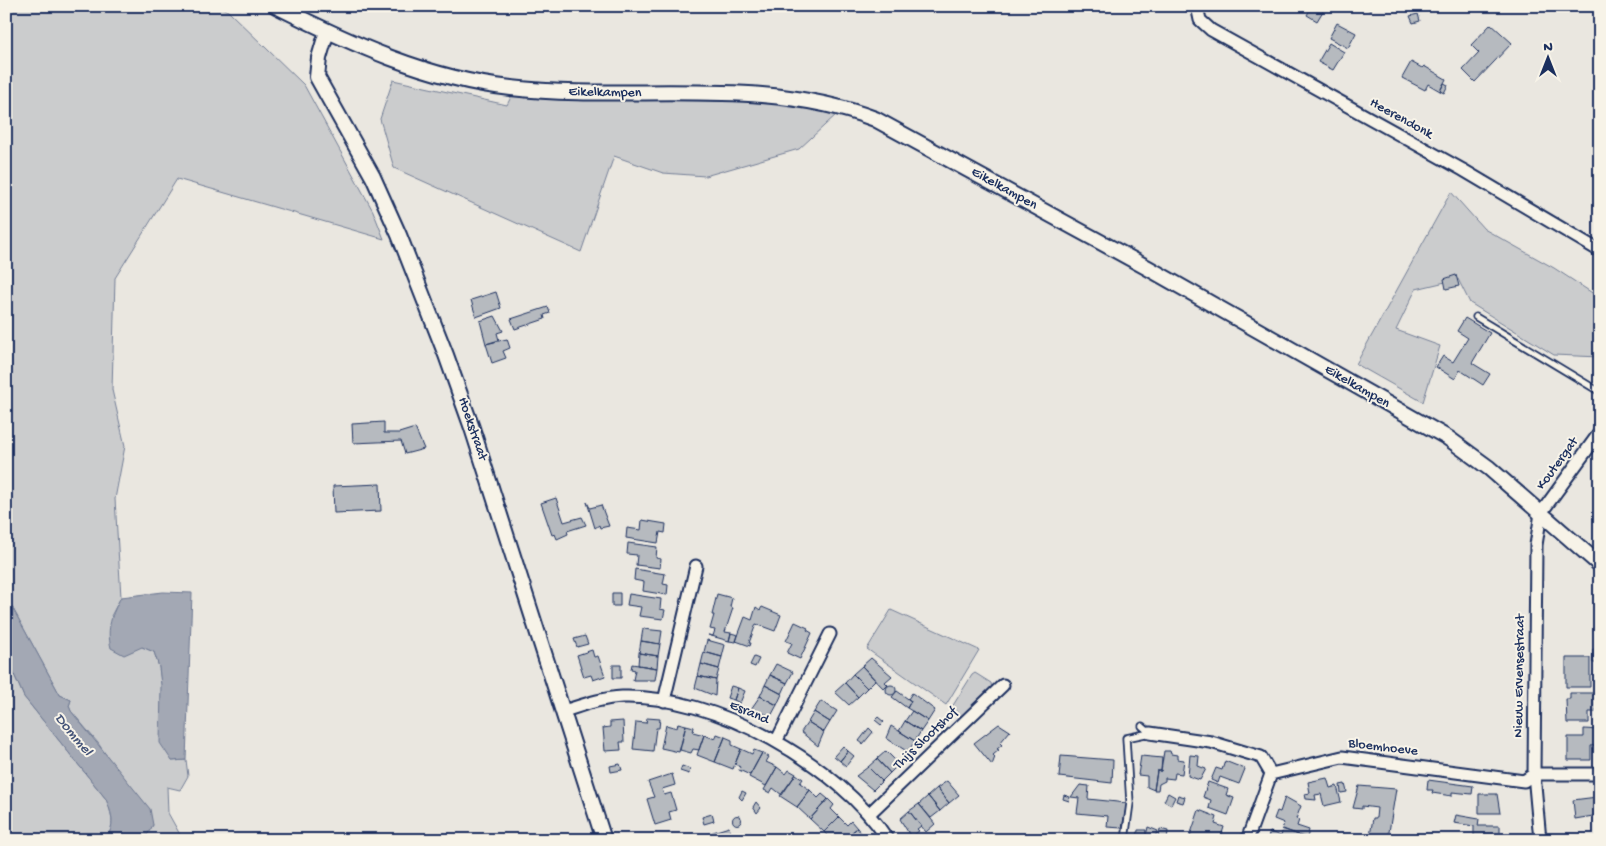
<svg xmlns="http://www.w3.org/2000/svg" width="1606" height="846" font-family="'Gochi Hand',sans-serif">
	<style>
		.green { fill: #cbcccd; stroke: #737e96 }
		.water { fill: #a3a8b4; stroke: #6d7892 }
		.building { fill: #b6babf; stroke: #1b2f5e }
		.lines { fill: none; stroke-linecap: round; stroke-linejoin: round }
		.service-casing { stroke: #1b2f5e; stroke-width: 9 }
		.minor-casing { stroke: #1b2f5e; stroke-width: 15 }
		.tertiary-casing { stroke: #1b2f5e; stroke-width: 18 }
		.service { stroke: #f7f3e8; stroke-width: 5.5 }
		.minor { stroke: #f7f3e8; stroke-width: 11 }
		.tertiary { stroke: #f7f3e8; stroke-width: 14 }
		.labels { text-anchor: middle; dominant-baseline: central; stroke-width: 4; stroke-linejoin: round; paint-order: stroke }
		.street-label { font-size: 14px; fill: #1b2f5e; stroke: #f7f3e8 }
		.water-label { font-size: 15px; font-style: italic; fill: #445378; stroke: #f7f3e8 }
	</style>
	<rect width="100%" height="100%" fill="#eae7e0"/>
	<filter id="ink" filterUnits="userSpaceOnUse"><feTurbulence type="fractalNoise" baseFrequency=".02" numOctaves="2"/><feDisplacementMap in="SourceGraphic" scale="10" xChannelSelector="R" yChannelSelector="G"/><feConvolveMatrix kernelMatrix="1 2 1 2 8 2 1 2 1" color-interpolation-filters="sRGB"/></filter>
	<g filter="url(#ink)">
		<path class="green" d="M6,6H217L228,11L304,85L373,211L384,239L177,179L115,278L112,390L125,446L115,499L121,597L111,616L142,647L154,652L159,667L172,761L186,760L188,776L180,790L167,787L168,813L183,840H144L153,825L98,743L71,711L69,706L71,700L60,695L6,596Z
			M393,80L507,105L512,95L572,99L777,102L837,114L799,149L705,176L663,173L614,156L581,252L394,168L380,119Z
			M1451,192L1484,229L1554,268L1600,298V357L1554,355L1470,303L1458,279L1416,289L1396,330L1440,346L1423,402L1356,364Z
			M891,610L979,650L946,705L867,649Z
			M6,656L24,697L106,799C112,815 116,825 105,840H6Z
			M975,673L991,683L992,690L961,717L952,707L972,675Z"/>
		<path class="water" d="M163,592L192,593L186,760L172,761L160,743L161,685L159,667L154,652L142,647L124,655L111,648C106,628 112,614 121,597Z
			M6,596L60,695L71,700L69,706L71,711L150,809L153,825L144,840H105C116,825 112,815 106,799L24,697L6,656Z"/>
		<path class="building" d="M1312,6H1326L1317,21L1307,15Z
			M1364,6H1370L1373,8L1370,11Z
			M1418,14L1420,21L1413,23L1410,16Z
			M1337,23L1356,33L1348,48L1329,38Z
			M1491,24L1512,43L1475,82L1463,70L1479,53L1471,45Z
			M1329,43L1344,52L1333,70L1318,62Z
			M1411,62L1422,68L1424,66L1446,79L1440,91L1428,84L1425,90L1402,78Z
			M1444,83L1448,85L1444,93L1440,91Z
			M1456,275L1459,286L1446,289L1444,279Z
			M496,292L501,308L476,317L471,300Z
			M548,307L550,313L544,315L545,319L515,329L511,319Z
			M495,316L503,331L497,333L499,340L486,344L480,321Z
			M1465,318L1490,333L1472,363L1490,374L1483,385L1460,370L1455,379L1436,367L1443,356L1453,362L1468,338L1457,331Z
			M507,339L510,348L503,351L506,358L492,363L486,344Z
			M384,422V433H399L415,428L424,449L405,454L401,441L353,443L352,424Z
			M380,484L381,511L334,513L333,486Z
			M556,498L564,522L582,517L586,525L567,531L568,534L557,539L555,534L552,535L541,503Z
			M587,502L590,508L601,505L609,526L600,528L599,525L595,528Z
			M642,520L666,524L665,533L660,532L658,543L626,538L627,528L641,530Z
			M628,543L657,547L656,558L661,559L660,568L636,565L637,555L627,554Z
			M635,569L665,574L663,584L668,585L667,595L643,591L644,582L634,580Z
			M612,593H620V606H612Z
			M629,594L661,599L660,609L665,610L663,619L639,616L641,607L627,605Z
			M717,594L732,598L730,607L733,608L725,632L731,633L729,641L708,635L713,636L715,630L710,629L714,615H712Z
			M756,607L760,610L762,607L781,615L775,631L756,624L749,643H751L750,646L736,641L745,617L752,620Z
			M795,622L808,628L807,630L812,633L800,659L787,653L792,643L786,641Z
			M643,629L662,631L660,644L641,641Z
			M731,633L738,635L736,642L729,641Z
			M585,636L588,644L577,647L574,639Z
			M707,640L725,645L722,657L704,652Z
			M641,641L660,644L658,656L639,653Z
			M1593,649H1600V663H1593Z
			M592,650L594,657L598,656L605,676L593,680L591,675L584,677L577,655Z
			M704,652L722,657L719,669L701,664Z
			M639,653L658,656L657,668L638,665Z
			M754,657L759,659L755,667L750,665Z
			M871,658L892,676L885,682L888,685L884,689L862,666Z
			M1566,658H1590V687H1566Z
			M632,664L657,668L655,680H633L635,670L631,669Z
			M701,664L719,669L716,680L698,676Z
			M776,664L793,672L787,683L770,675Z
			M613,665H621V678H613Z
			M862,666L875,680L867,688L853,674Z
			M853,674L867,688L858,697L845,683Z
			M770,675L787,683L782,694L765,685Z
			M698,676L716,680L715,696L695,688Z
			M845,683L858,697L849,705L835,692Z
			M886 690a5 5 0 1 1 10 0a5 5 0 1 1-10 0Z
			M765,685L782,694L777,705L760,696Z
			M731,686L738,688L734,700L727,698Z
			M738,688L745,691L740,703L734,700Z
			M897,691L911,701L907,708L892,697Z
			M912,693L935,710L928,721L907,708L911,701L908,699Z
			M1570,693H1600V709H1596V712H1589V723H1567L1566,699H1570Z
			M760,696L777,705L771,716L751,709Z
			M821,701L837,711L830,722L814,712Z
			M912,711L928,721L921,731L905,721Z
			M814,712L830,722L824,732L808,722Z
			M878,717L884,722L881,725L875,720Z
			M647,718L660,719L659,728H656L653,751L633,749L636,722L646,723Z
			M623,721L624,742H620L621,750L605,751L603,728L610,727V722Z
			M905,721L921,731L915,741L899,731Z
			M808,722L824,732L818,746L801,732Z
			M678,723L686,725L679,752L661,748L666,725L677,728Z
			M999,724L1010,731L1000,743L1002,745L997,749L999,750L993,755L995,757L992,765L974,743Z
			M686,725L694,727L693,732L704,735L699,750L693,749L691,753L680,750Z
			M891,726L915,741L908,752L886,738Z
			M869,728L873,732L863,744L859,741Z
			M1584,729L1600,730V744L1591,746V760H1568V737H1584Z
			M717,734L725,737L715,762L697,755L704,735L715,739Z
			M725,737L732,740V745L741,749L733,769L715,762Z
			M843,746L848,751L840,761L834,756Z
			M741,749L752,754L754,750L762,753L750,775L739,770L740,767L735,764Z
			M848,751L854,756L846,766L840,761Z
			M886,751L899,764L890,773L877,759Z
			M1164,751H1170L1171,754L1177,755V759L1184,760L1182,774L1175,773L1174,779L1165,778V781L1159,784L1158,790H1154L1157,771H1161Z
			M762,753L769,757L766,762L777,767L766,786L749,777Z
			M1190,755L1199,756L1198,766L1206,769L1200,780L1188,776Z
			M1061,756L1113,760L1112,783L1059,777Z
			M1141,756L1162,758L1161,771H1157L1154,790L1147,787V776L1138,775Z
			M877,759L890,773L882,781L868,767Z
			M1225,761L1245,769L1239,784L1220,777L1218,783L1211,780L1216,768L1222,770Z
			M620,764L622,770L611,772L610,766Z
			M682,766L690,769L689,774L680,771Z
			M777,767L786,774L789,770L796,774L782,795L773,788L770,793L764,790Z
			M868,767L882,781L873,790L856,776Z
			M672,774L675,785L662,789L664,795L671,793L676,810L669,812L671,820L655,825L647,799L654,797L648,782Z
			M796,774L803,779L800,783L810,790L797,807L780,796Z
			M1327,778L1330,788L1337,786L1341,802L1324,806L1321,794L1315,795L1316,800L1306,799L1305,794L1310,793L1308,782Z
			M1428,780L1473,786L1472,794L1452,792V796L1432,793L1433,790H1427Z
			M947,781L959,795L949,803L937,788Z
			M1208,782L1228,789L1226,795L1234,798L1228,815L1209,808L1211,800L1203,797Z
			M1345,784L1347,792L1341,793L1340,785Z
			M1080,785L1089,786L1088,799L1127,803L1122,828L1107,827L1108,816L1077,813L1079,798L1071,797Z
			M1359,786L1396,789L1388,838L1370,836L1373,818H1376L1377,808L1362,806V809L1353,808Z
			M1596,787H1600V794H1596Z
			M937,788L949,803L940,811L928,796Z
			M810,790L818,798L822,794L828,799L810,819L797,807Z
			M742,791L746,793L742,800L739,797Z
			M1168,793L1175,797L1171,805L1164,801Z
			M1479,794H1497L1500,813H1479Z
			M1064,795L1070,797L1069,801L1063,799Z
			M1178,795L1185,797L1183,803L1176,801Z
			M928,796L940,811L931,818L919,804Z
			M1285,797L1301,806L1296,819L1299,820L1297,826L1309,830L1307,838L1282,829L1284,823L1274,819L1277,811L1280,812Z
			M1597,797L1599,815L1575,819L1573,800Z
			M828,799L834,805L831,809L839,817L824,832L810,819Z
			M756,802L761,808L757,813L753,807Z
			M919,804L935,824L926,832L909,811Z
			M1199,810L1217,817L1215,824L1224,827L1220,840H1201L1190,836Z
			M909,811L921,826L917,829L919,831L911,837L900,819Z
			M712,814L714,821L704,824L702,817Z
			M1456,815L1479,819L1478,826H1500V840H1474V826L1454,823Z
			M732.5 820a4.5 4.5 0 1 1 9 0a4.5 4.5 0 1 1-9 0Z
			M839,817L847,825L851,821L857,828L843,840H831L824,832Z
			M729,827L733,840H709L707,834Z
			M1148,827L1158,831L1153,840H1145Z
			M857,828L862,834L858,837L860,840H843Z
			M1160,829L1168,831L1167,840L1158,838Z
			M1283,829L1299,835L1298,840H1267L1270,832L1281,836Z
			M1138,830H1146L1145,839L1137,838Z"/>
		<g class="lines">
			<defs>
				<path id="service" d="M1476,317L1600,392
					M1125,840L1130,803L1126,738L1150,733L1142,726"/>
				<path id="minor" d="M1197,6L1200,20L1211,30L1463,170L1600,251
					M664,701L696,566
					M564,711C583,705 602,698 622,697C714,694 839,764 888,840
					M1150,733L1211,742L1261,757L1271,774L1342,757L1524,781L1534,774H1600
					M777,740L830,634
					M869,814L1003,685
					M1247,840L1271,774
					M1540,840L1534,774L1536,545L1541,513L1600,432"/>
				<path id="tertiary" d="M276,6C350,43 427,79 511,88C630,102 760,75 875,119L1148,268L1448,438L1489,468L1600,565
					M327,31L319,58L317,77L373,177L399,235L446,355L472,428L604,840"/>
			</defs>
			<use href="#service" class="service-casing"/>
			<use href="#minor" class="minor-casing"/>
			<use href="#tertiary" class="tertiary-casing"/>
			<use href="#service" class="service"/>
			<use href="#minor" class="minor"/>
			<use href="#tertiary" class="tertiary"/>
		</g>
	</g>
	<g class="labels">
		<g class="street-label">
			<text transform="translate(605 93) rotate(1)">Eikelkampen</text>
			<text transform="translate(1401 119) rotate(29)">Heerendonk</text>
			<text transform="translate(1004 189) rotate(29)">Eikelkampen</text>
			<text transform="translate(1357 387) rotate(30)">Eikelkampen</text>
			<text transform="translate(472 429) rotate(71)">Hoekstraat</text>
			<text transform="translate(1558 464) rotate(-54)">Koutergat</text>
			<text transform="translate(1520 676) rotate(-89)">Nieuw Ervensestraat</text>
			<text transform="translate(749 713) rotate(23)">Esrand</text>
			<text transform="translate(926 739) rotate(-44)">Thijs Slootshof</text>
			<text transform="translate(1383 748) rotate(7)">Bloemhoeve</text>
		</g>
		<g class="water-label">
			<text transform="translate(73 735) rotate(50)">Dommel</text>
		</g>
	</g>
	<rect width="1606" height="846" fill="none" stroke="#f7f3e8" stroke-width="25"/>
	<rect x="12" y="12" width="1581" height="821" fill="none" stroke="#1b2f5e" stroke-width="2" filter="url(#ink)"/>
	<g transform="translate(1548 58)" stroke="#f7f3e8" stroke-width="4" paint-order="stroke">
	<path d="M0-4L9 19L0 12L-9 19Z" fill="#1b2f5e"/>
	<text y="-8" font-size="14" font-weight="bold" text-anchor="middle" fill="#1b2f5e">N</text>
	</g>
</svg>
